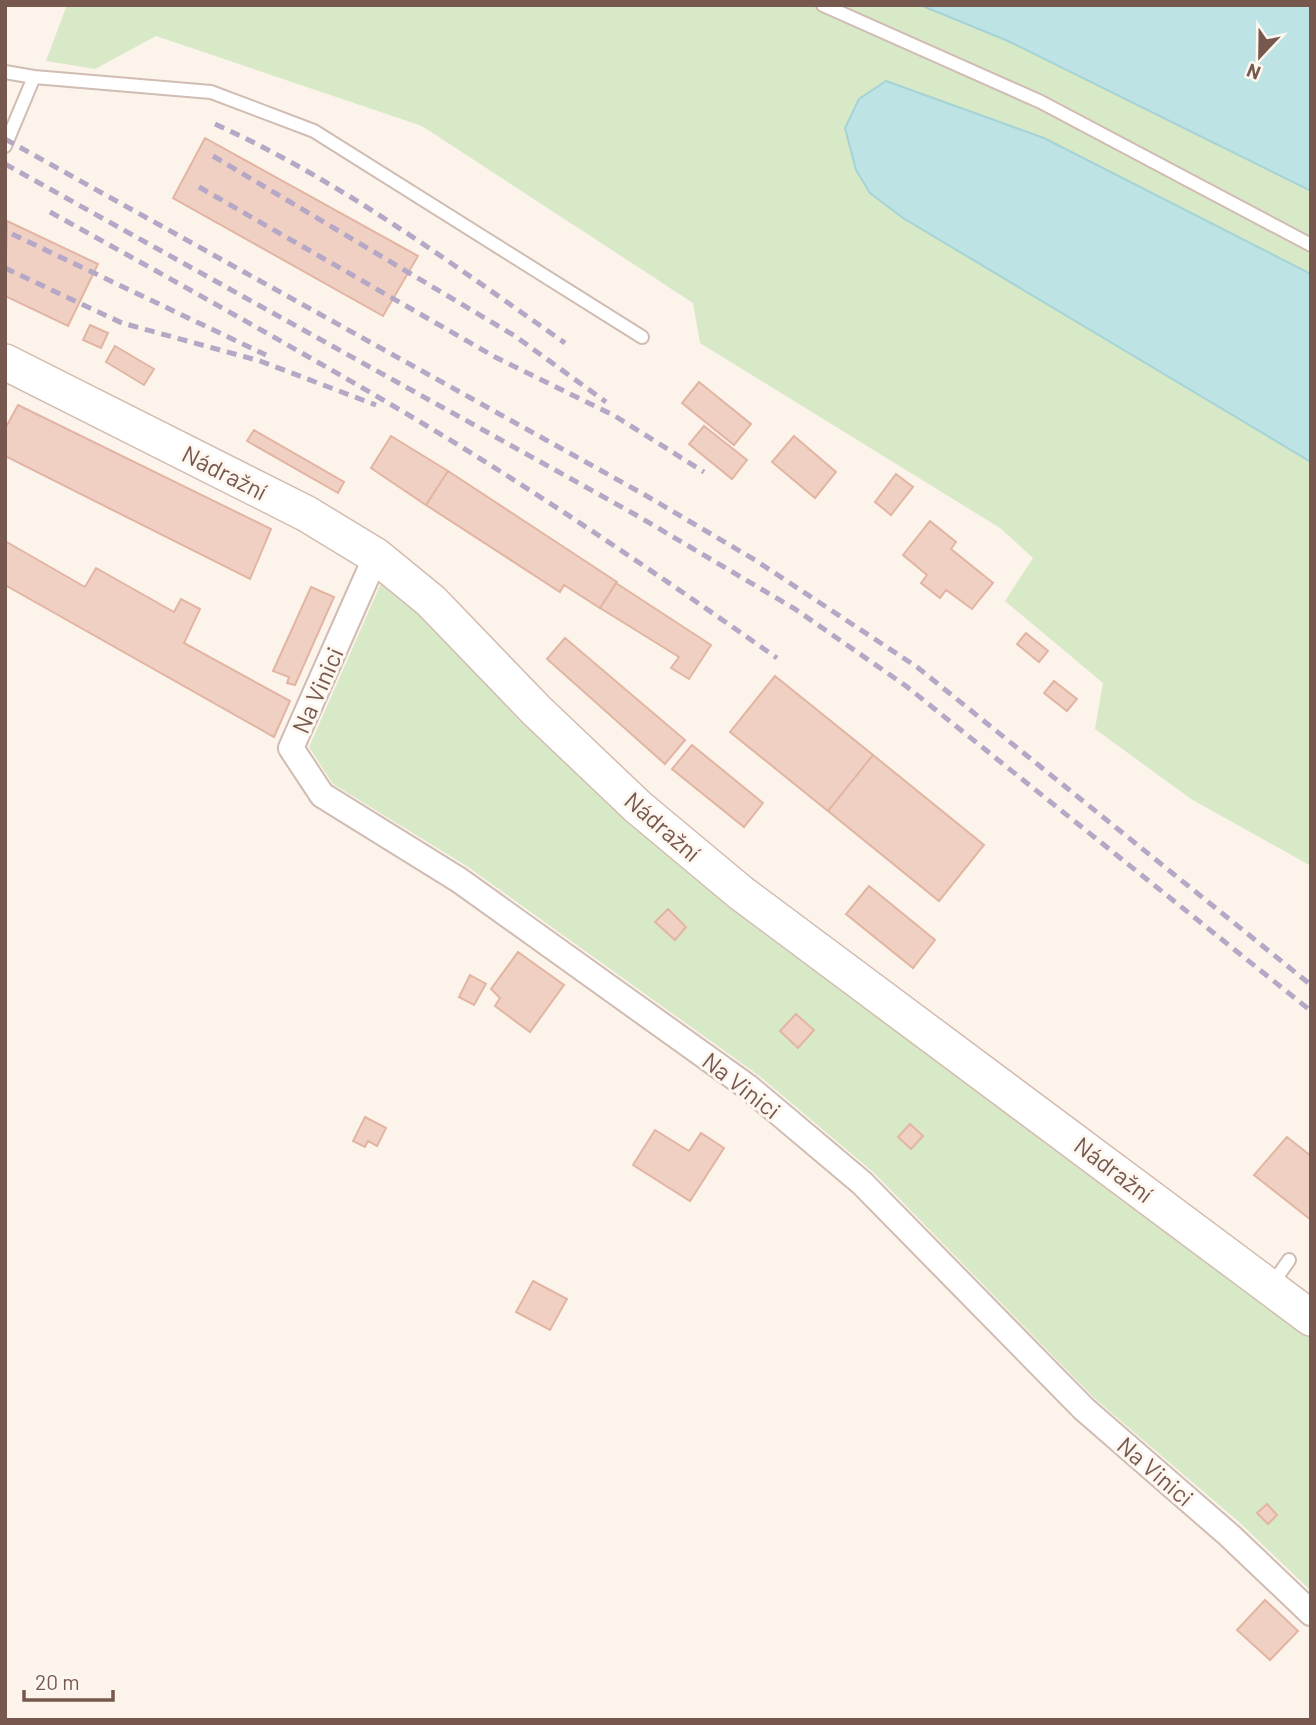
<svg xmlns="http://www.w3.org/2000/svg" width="1316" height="1725" font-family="Barlow,sans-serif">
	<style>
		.green { fill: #d8e9c8 }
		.water { fill: #bee3e5; stroke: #a5d3d6; stroke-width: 2 }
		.building { fill: #f0d0c2; stroke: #e2b5a3; stroke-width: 2 }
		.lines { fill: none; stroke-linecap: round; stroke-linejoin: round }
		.service-casing { stroke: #d0bcb2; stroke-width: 16 }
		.minor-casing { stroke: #d0bcb2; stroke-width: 28 }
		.secondary-casing { stroke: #d3bcb0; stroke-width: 38 }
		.service { stroke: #fff; stroke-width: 12 }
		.minor { stroke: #fff; stroke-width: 24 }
		.secondary { stroke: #fff; stroke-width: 35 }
		.rail { stroke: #b5a7c6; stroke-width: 5; stroke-dasharray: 10 7; stroke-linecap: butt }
		.labels { text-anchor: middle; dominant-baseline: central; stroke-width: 6; stroke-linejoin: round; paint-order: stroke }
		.street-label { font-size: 24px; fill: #76584e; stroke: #fef7f0 }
	</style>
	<rect width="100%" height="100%" fill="#fcf3ea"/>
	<path class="green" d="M67,5H920L1008,41L1311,191V274L1044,138L886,82L903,218L1311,462V866L1191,799L1095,729L1103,683L1005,601L1033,558L1000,528L700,343L693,303L422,126L156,36L95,69L46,61Z
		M382,581L1311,1338V1591L1240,1523L1094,1398L873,1172L758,1075L468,867L333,784L309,747Z"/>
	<path class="water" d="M920,5H1311V191L1008,41Z
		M886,81L1044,138L1311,274V462L903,218L870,193L856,170L845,128L859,99Z"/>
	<path class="building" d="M205,138L418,256L383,316L173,198Z
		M7,221L98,264L68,326L5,296Z
		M90,325L108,333L101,348L83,340Z
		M115,346L154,369L144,385L106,362Z
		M699,382L751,424L734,445L682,403Z
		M18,405L271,529L250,579L5,456V429Z
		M704,426L747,460L732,479L689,444Z
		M254,430L344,482L338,493L247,441Z
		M391,436L448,471L426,505L371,468Z
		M794,436L836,472L815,498L772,462Z
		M448,471L617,582L600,608L564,585L560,592L426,505Z
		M896,474L913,487L891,515L875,502Z
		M930,521L956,542L951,549L993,583L972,609L946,590L940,598L921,583L927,575L903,555Z
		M5,541L85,587L96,568L174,612L181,599L200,609L184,643L290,701L274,737L5,585Z
		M616,583L711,645L689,679L671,668L679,657L600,608Z
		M311,587L334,597L295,685L287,683L289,677L273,671Z
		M1026,633L1048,651L1039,662L1017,644Z
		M565,638L685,740L665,764L547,659Z
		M775,676L873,755L828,811L730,732Z
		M1054,681L1077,699L1067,711L1044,693Z
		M692,745L763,803L744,827L672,769Z
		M873,755L984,845L939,901L828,811Z
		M869,886L935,940L913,968L846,914Z
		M668,909L686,927L675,940L655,922Z
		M518,952L564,985L530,1032L495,1006L500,998L491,989Z
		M470,975L486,984L474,1005L459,997Z
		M796,1014L814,1030L798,1048L780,1031Z
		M365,1117L386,1128L377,1146L368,1141L365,1147L353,1141Z
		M910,1124L923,1136L911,1149L898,1137Z
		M655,1130L689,1151L701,1133L724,1148L690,1201L633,1165Z
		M1287,1137L1311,1156V1220L1254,1175Z
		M533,1281L567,1299L550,1330L516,1312Z
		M1267,1504L1277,1515L1268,1524L1257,1513Z
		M1265,1600L1298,1631L1270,1660L1237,1630Z"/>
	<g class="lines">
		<defs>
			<path id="service" d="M823,5L1041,102L1311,245
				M5,72L34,77L211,92L314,131L642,337
				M5,146L34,77
				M1271,1286L1289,1260"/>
			<path id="minor" d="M376,556L291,748L322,795L459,880L748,1087L862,1183L1084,1409L1229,1535L1311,1613"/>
			<path id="secondary" d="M5,362L307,514L376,556L431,601L536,710L638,807L741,893L1311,1318"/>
		</defs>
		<use href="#service" class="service-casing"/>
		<use href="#minor" class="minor-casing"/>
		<use href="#secondary" class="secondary-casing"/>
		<use href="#service" class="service"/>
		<use href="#minor" class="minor"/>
		<use href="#secondary" class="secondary"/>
		<path class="rail" d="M215,124C341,181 452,264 565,343
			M5,139L645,495L755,560L917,667L1311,985
			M213,156L515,336L606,402
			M5,164L636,515L795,609L906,686L1311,1011
			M199,187L495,357L615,416L704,472
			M50,212C160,273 270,334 378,397C516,477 647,567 777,658
			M12,234L266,355
			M5,268L122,323L260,361L376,405"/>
	</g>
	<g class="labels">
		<g class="street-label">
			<text transform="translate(225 472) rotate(27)">Nádražní</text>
			<text transform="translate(317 690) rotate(-66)">Na Vinici</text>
			<text transform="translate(663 826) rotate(41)">Nádražní</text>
			<text transform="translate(742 1085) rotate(38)">Na Vinici</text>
			<text transform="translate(1114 1169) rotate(37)">Nádražní</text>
			<text transform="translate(1156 1471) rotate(41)">Na Vinici</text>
		</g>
	</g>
	<rect width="1316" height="1725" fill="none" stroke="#76584e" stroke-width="14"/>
	<g transform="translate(1260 56) rotate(202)" stroke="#fef7f0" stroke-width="5" paint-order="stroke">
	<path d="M0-5L12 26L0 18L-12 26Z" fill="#76584e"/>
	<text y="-10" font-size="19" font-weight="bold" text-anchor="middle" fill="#76584e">N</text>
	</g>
	<path d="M24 1690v10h89v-10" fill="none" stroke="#76584e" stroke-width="3.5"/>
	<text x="35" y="1690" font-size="21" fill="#76584e" stroke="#fef7f0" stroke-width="5" paint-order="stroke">20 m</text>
</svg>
